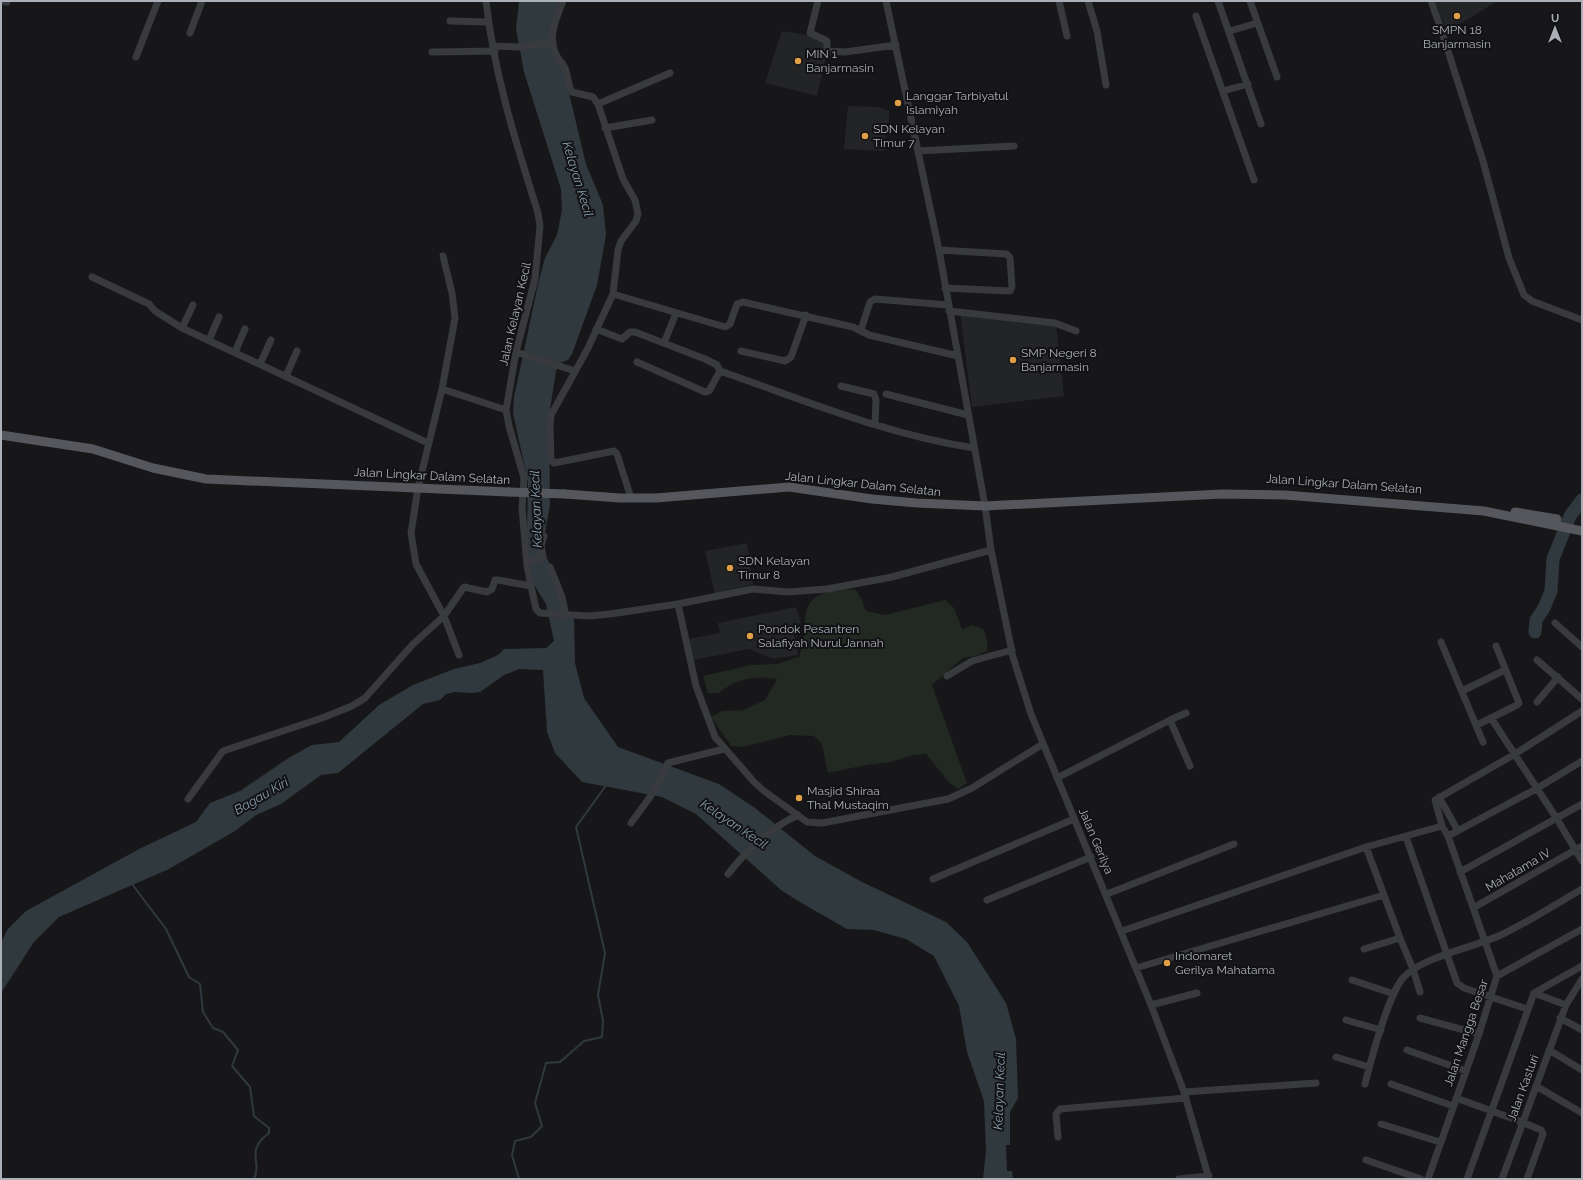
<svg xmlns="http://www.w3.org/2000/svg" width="1583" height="1180" font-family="Raleway,sans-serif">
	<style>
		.built { fill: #232426 }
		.green { fill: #222922 }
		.water { fill: #30393e }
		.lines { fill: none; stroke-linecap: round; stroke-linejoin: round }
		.stream { stroke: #30393e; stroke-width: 2 }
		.river { stroke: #30393e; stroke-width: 13 }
		.minor { stroke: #393a3e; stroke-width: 7 }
		.major { stroke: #55575c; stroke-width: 9 }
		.major-bridge { stroke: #55575c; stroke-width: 9 }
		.poi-dot { fill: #e1a047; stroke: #121214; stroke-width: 1.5 }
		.labels { text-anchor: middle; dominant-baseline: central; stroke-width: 4; stroke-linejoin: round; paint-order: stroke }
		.poi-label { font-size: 12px; fill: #abb0b8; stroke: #121214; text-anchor: start }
		.street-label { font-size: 12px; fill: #abb0b8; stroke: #121214 }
		.water-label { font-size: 13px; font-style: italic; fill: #859faf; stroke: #121214 }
	</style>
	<rect width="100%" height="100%" fill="#171719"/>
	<path class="built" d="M1435,1H1498L1447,32Z
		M782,31L830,39L817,96L765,83Z
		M848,106L879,107L889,111V122L886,123L884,151L844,149Z
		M960,312L1056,324L1064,396L972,407Z
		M747,543L753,584L715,594L705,551Z
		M796,607L801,623L793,628L798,655L773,659L749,649L693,660L689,639L720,633L718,623Z"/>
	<path class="green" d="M844,589L856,590L862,600L866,611L885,615L945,600L954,608L962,629L973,625L984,630L987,640V651L976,656L963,658L932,685L967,783L958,789L948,781L926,754L913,755L891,762L866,765L828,773L822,744L814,736L790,735L743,747L731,746L711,717L722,711L744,710L765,700L777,679C755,675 736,679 719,693H708L703,676L751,665L777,664L799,657C813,623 789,595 844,589Z"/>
	<path class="water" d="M519,1H559L552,23L549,40L563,68L586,164L603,205L606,235L597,285L572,354L568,360L560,363L556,371L549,416L550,505L543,544L545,554L563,592L567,610L574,617L575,663L584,698L618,747L719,784L755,808L815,856L860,881L946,922L967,942L1006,1003L1016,1039L1018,1098L1010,1112V1145H1006L1007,1171H1012L1013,1179H983L986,1151L984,1101L967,1052L959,1006L934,956L906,939L874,930L847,929L798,901L781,890L696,814L662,797L582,782L555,753L547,732L543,670L519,669L504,675L480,692L472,693L455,692L446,694L440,700L423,704L338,773L321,775L281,804L256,815L235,831L169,869L59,917L34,942L1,993V943L7,930L26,911L141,848L196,822L210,803L240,791L290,757L312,745L339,742L379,705L413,685L454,669L480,663L498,655L504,649L546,648L554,641L546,604L533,583L527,533L528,482L513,413L514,397L539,280L545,258L557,235L562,210L561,189L524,72L516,29Z"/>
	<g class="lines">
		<path class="stream" d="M132,884L166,929L189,977L200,984L203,1012L213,1028L223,1032L238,1050L232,1066L250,1087L254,1116L269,1128V1133C244,1152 263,1161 254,1179
			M519,1179L512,1155L515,1141L531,1137L542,1126L535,1103L546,1063L560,1062L584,1041L602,1037L603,1021L598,995L605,953L576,827L607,784"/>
		<path class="river" d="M1535,632L1536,620L1544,608L1551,591L1553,559L1570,516L1582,500"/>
		<path class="minor" d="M3,1L7,2
			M486,1C494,74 516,143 538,213L540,226L535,279L516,352L506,410L509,426L524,478L522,508L527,565L531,586
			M563,1C556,19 546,39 558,58C560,62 563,63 565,68C568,76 568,85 572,92L593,97L598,104L623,179L635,200L638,214L636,221L621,241L618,250L613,294L587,350L551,415L550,425L551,460L554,463L614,451L617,454L631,498
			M818,1L810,33L827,41V51L845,52L896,45
			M886,1L939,250L985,506L991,550L1013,657L1031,714L1151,1005L1184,1092L1209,1179
			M1059,1L1067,36
			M1088,1L1097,31L1106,85
			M1218,1L1261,124
			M1250,1L1277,77
			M1431,1L1440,26L1483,161L1509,258L1524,295L1532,301L1582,320
			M1196,16L1254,180
			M450,21L488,22
			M1230,31L1257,23
			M190,33L202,1
			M494,46L518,47L553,42
			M432,52L495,51
			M136,57L158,1
			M1223,91L1248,84
			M598,104L670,73
			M605,128L652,120
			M918,151L1014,146
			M939,250L1007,254L1010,258L1012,287L1010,291L945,288
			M443,256L452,293L455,318L442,389L418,488L411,533L416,564L444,616L459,655
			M92,277L149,304L155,311L182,328L428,443
			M613,294L725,327L730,324L737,304L743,302L853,327L869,335L958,356
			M949,311L1055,323L1076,331
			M182,328L193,305
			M596,329L622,339L630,332H635L705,359L717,365L720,371C804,400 887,435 974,448
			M861,330L870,302L875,299L948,305
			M209,340L219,317
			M664,343L676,313
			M741,351L785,361L791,357L806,315
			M235,352L245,329
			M516,352L575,371
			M637,362L705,392L709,391L720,371
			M260,364L271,340
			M286,376L297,351
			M841,386L874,394L876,400L875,424
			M442,389L506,410
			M886,394L968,415
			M527,565L528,562L543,557L541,546L544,536
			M550,567L562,597L566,616
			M678,604L696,686L715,737L754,782L764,791L807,822L822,823L948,799L972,788L1043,744
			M1555,623L1582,647
			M1441,642L1483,742
			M1537,660L1582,699
			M947,676L972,661L1012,650
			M1462,691L1505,670
			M1537,702L1558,677
			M1491,718L1557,819L1582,861
			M1170,720L1186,713
			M1477,725L1517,705L1519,703L1496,646
			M1057,778L1170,720L1190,766
			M1439,797L1458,831
			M188,799L223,751L322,718L352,706L365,698L413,644L444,616L464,587L487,592L492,589L495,580H498L531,586L536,609L540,613L589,616L610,614L678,604L753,589L788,592L827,589L892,577L991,550
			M631,823L650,797L668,763L724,749
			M1448,836L1536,789L1582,761
			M1406,837L1457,983L1464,988L1527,1009
			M1366,847L1400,938L1413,969L1420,992
			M1460,872L1582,804
			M728,874C746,851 770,828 798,815
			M933,879L1074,819
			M1107,894L1234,844
			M987,900L1091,857
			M1473,908L1582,846
			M1122,931L1366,847L1442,826
			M1364,949L1400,938
			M1136,968L1384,895
			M1497,976L1582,929
			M1352,980L1394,994
			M1534,993L1566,1005L1582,979
			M1151,1005L1197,993
			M1420,1018L1479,1034
			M1560,1018L1582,1030
			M1346,1020L1381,1030
			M1407,1050L1466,1071
			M1549,1050L1582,1070
			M1336,1057L1369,1067
			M1365,1084C1371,1060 1388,996 1403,978C1421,957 1476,947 1503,934C1530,921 1556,904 1582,889
			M1391,1084L1453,1106
			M1536,1086L1582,1113
			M1184,1092L1316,1083
			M1456,1098L1522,1122L1541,1130L1543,1134L1527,1179
			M1381,1124L1440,1142
			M1058,1137L1056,1114L1060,1109L1186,1098
			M1366,1160L1421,1179
			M1179,1179L1209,1176
			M1428,1179L1479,1034L1497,976L1448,836L1442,826L1435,800L1515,754L1582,711
			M1467,1179L1534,993L1582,966
			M1502,1179L1566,1005"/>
		<path class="major" d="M1,435L93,449L153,468L206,479L509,492
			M565,494L620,498H656L789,487L872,499L917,503L985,506L1222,494L1285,495L1484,511L1582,531
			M1515,512L1557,519"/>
		<path class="major-bridge" d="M509,492L565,494"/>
	</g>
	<g class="poi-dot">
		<circle cx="1457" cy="16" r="4"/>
		<circle cx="798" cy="61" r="4"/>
		<circle cx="898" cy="103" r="4"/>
		<circle cx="865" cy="136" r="4"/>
		<circle cx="1013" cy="360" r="4"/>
		<circle cx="730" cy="568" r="4"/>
		<circle cx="750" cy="636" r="4"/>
		<circle cx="799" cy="798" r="4"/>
		<circle cx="1167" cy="963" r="4"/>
	</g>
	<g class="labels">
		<g class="poi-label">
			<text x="1457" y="30" text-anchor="middle">SMPN 18<tspan x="1457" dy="14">Banjarmasin</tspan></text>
			<text x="806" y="54">MIN 1<tspan x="806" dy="14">Banjarmasin</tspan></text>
			<text x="906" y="96">Langgar Tarbiyatul<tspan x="906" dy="14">Islamiyah</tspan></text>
			<text x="873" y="129">SDN Kelayan<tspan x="873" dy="14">Timur 7</tspan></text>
			<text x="1021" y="353">SMP Negeri 8<tspan x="1021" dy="14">Banjarmasin</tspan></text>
			<text x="738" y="561">SDN Kelayan<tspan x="738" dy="14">Timur 8</tspan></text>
			<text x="758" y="629">Pondok Pesantren<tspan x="758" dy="14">Salafiyah Nurul Jannah</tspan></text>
			<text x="807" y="791">Masjid Shiraa<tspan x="807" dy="14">Thal Mustaqim</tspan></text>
			<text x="1175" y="956">Indomaret<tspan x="1175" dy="14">Gerilya Mahatama</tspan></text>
		</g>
		<g class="street-label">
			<text transform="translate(515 314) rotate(-77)">Jalan Kelayan Kecil</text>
			<text transform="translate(432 476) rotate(3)">Jalan Lingkar Dalam Selatan</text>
			<text transform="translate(863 484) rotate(6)">Jalan Lingkar Dalam Selatan</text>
			<text transform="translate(1344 484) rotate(4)">Jalan Lingkar Dalam Selatan</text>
			<text transform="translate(1096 841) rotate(67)">Jalan Gerilya</text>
			<text transform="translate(1518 870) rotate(-30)">Mahatama IV</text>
			<text transform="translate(1466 1033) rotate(-71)">Jalan Mangga Besar</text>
			<text transform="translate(1523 1088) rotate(-70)">Jalan Kasturi</text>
		</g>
		<g class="water-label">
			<text transform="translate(578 179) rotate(73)">Kelayan Kecil</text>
			<text transform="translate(536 509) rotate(-92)">Kelayan Kecil</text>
			<text transform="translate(261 796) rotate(-30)">Bagau Kiri</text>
			<text transform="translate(734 824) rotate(34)">Kelayan Kecil</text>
			<text transform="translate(999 1091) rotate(-88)">Kelayan Kecil</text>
		</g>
	</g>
	<rect width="1583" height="1180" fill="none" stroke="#abb0b8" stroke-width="4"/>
	<g transform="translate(1555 28)" stroke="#121214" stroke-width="3" paint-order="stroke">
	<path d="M0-3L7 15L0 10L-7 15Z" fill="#abb0b8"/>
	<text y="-6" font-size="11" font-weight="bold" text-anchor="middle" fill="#abb0b8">U</text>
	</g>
</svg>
